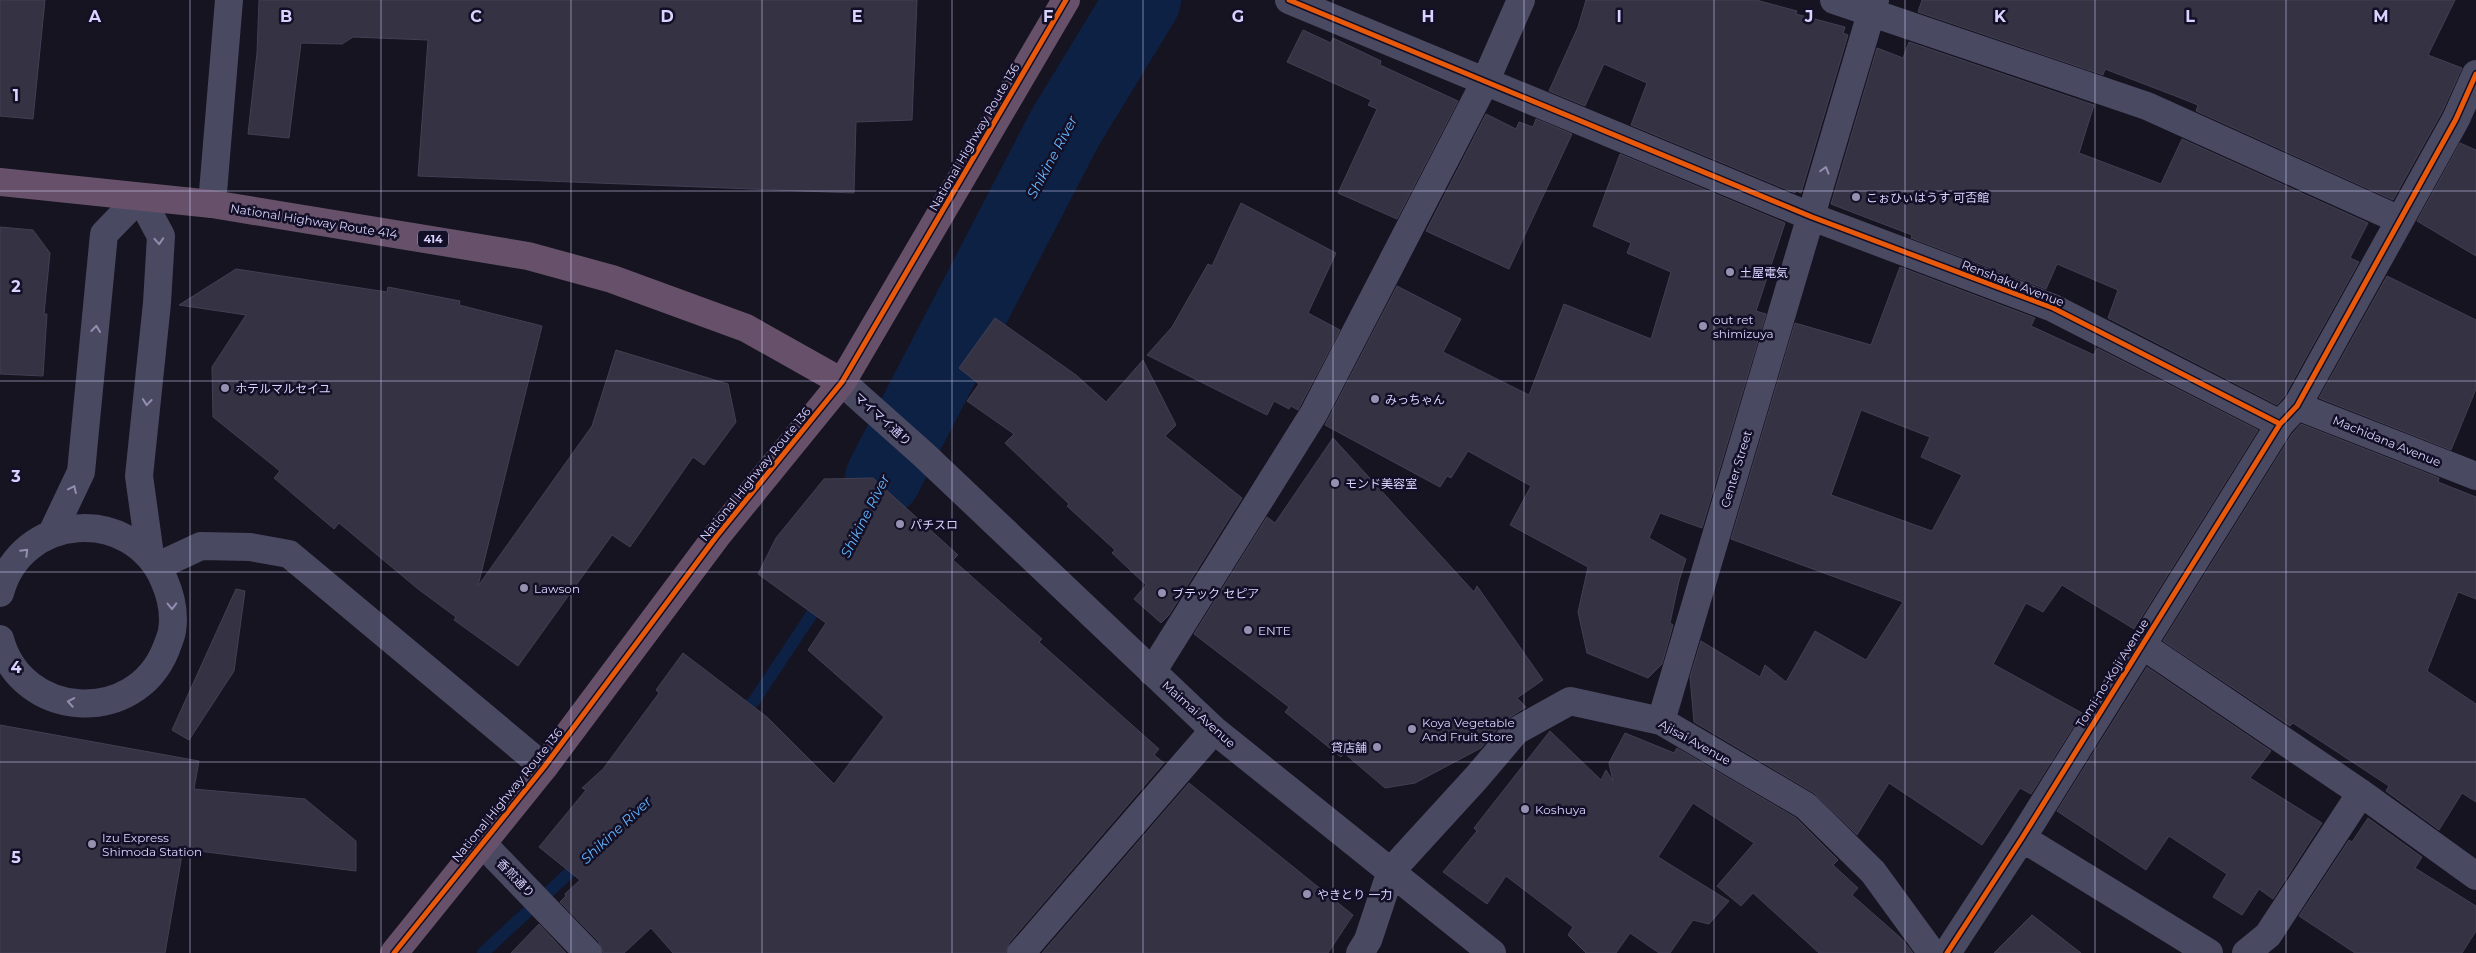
<svg xmlns="http://www.w3.org/2000/svg" width="2476" height="953" font-family="Montserrat,'Noto Sans JP',sans-serif">
	<style>
		.lines { fill: none; stroke-linecap: round; stroke-linejoin: round }
		.stream { stroke: #0d2144; stroke-width: 12 }
		.river { stroke: #0d2144; stroke-width: 76 }
		.building { fill: #343243; stroke: #433f54; fill-rule: evenodd }
		.minor { stroke: #4a4962; stroke-width: 28 }
		.highway { stroke: #67516a; stroke-width: 28 }
		.cycleway-casing { stroke: #130f26; stroke-width: 8 }
		.cycleway { stroke: #e8590c; stroke-width: 5 }
		.oneway { stroke: #928eb0 }
		.grid { fill: none; stroke: #d9d4ff; stroke-width: 1; stroke-opacity: 0.55 }
		.poi-dot { fill: #9591b1; stroke: #130f26; stroke-width: 2 }
		.labels { text-anchor: middle; dominant-baseline: central; stroke-width: 5; stroke-linejoin: round; paint-order: stroke }
		.shield { fill: #130f26; stroke: #9e99be; stroke-width: 1 }
		.shield-label { font-size: 11px; font-weight: bold; fill: #d9d4ff }
		.street-label { font-size: 12px; fill: #d9d4ff; stroke: #130f26 }
		.poi-label { font-size: 12px; fill: #d9d4ff; stroke: #130f26; text-anchor: start }
		.water-label { font-size: 14px; font-style: italic; fill: #62b6ff; stroke: #130f26 }
		.grid-label { font-size: 16px; text-anchor: middle; font-weight: bold; fill: #d9d4ff; stroke: #130f26; stroke-width: 5; stroke-linejoin: round; paint-order: stroke }
	</style>
	<rect width="100%" height="100%" fill="#161421"/>
	<g class="lines">
		<path class="stream" d="M872,499L883,478
			M739,715L754,701L822,599
			M483,953L582,861"/>
		<path class="river" d="M883,478L1065,128L1143,0"/>
	</g>
	<path class="building" d="M0,0H45L33,119L0,116Z
		M259,0H917L912,120L856,122L854,193L418,176L428,40L353,37L342,44L301,43L289,138L248,134L257,53Z
		M1586,0H1756L1797,11L1796,14L1845,27L1843,33L1848,35L1801,193L1796,191L1795,193L1631,125L1647,83L1604,64L1585,106L1549,91L1578,27Z
		M1922,0H2455L2428,55L2462,68L2442,112L2393,200L2196,111L2198,105L2178,97L2105,69L2103,75L1918,12Z
		M1303,30L1331,43L1333,38L1381,61L1380,65L1458,101L1397,219L1338,193L1377,109L1368,105L1371,100L1287,62Z
		M1909,42L2094,105L2079,153L2161,184L2182,139L2368,223L2350,258L2359,262L2284,397L2277,405L2108,318L2118,290L2057,264L2046,289L1911,238L1912,235L1831,204L1877,48L1903,58Z
		M1486,114L1516,129L1519,122L1533,127L1536,119L1572,134L1509,269L1426,231Z
		M2460,143L2476,150V256L2417,221Z
		M1620,154L1785,223L1756,311L1766,314L1702,528L1660,513L1649,538L1686,559L1679,581L1670,623L1673,625L1662,664L1648,678L1587,653L1578,612L1588,567L1510,525L1531,486L1468,451L1451,478L1447,476L1440,487L1325,425L1397,286L1461,319L1443,352L1529,395L1564,304L1651,339L1671,272L1627,253L1631,243L1593,226Z
		M1241,203L1336,253L1308,313L1340,330L1298,410L1291,406L1289,409L1274,401L1267,415L1147,355L1172,327L1208,264L1212,266Z
		M0,227L33,230L50,253L44,314H47L43,376L0,374Z
		M1900,267L2035,318L2031,326L2094,355L2097,348L2258,430L2134,629L2062,585L2043,612L2026,603L1993,664L2082,713L2031,794L2020,788L1982,845L1889,783L1857,835L1814,793L1694,722L1690,677L1701,641L1760,677L1765,665L1786,682L1815,631L1866,660L1903,602L1731,539L1795,323L1871,345ZM1861,410L1930,437L1921,457L1962,475L1932,531L1831,495Z
		M236,269L387,292L388,287L460,301L459,305L542,326L478,586L592,426L616,350L728,384L736,422L704,465L693,457L630,547L612,535L518,666L454,620L456,617L418,589L339,523L334,529L274,478L280,471L213,417L212,367L246,315L179,305Z
		M2387,276L2476,320V389L2451,450L2319,398Z
		M995,318L1076,375L1106,402L1143,360L1176,425L1165,436L1242,498L1169,615L1161,623L1134,599L1146,585L1112,553L1115,550L1067,506L1069,504L1005,443L1014,434L967,401L979,384L959,368Z
		M2301,424L2439,478L2438,482L2476,497V599L2458,592L2427,671L2476,704V802L2462,793L2439,830L2386,791L2389,786L2293,723L2290,726L2163,641L2292,434Z
		M1333,438L1474,592L1477,586L1543,680L1517,698L1526,707L1504,721L1481,748L1415,783L1385,788L1344,753L1341,757L1285,712L1289,707L1194,634L1267,517L1275,523Z
		M873,478L958,555L953,560L1042,639L1039,642L1159,749L1154,755L1164,763L1009,943L1006,953H673L651,928L624,953H603L599,942L560,902L566,896L565,894L580,880L539,847L586,790L582,788L603,769L659,693L656,690L683,653L767,717L834,784L884,717L808,650L826,623L758,574L776,538L824,479Z
		M236,589L245,591L234,671L189,740L172,730Z
		M2147,667L2271,751L2250,778L2322,823L2273,899L2259,889L2242,915L2213,897L2227,874L2169,836L2146,870L2057,811Z
		M0,725L199,761L194,789L305,799L356,841V871L183,849L165,953H0Z
		M1550,731L1601,780L1606,770L1613,781L1609,763L1625,733L1674,753L1677,748L1796,818L1838,860L1833,865L1858,888L1852,895L1902,939L1913,953H1819L1753,893L1741,906L1717,886L1754,843L1693,803L1658,857L1729,901L1709,924L1693,920L1670,953H1659L1630,933L1616,953H1586L1568,935L1573,927L1506,876L1487,904L1443,872L1477,831L1474,828Z
		M1189,783L1353,915L1328,953H1042Z
		M2368,818L2422,857L2415,868L2476,906V931L2462,953H2355L2299,916L2349,840L2352,842Z
		M2032,915L2081,953H1994Z
		M539,924L566,953H511Z"/>
	<g class="lines">
		<path class="minor" d="M1289,0L1812,217L2053,308L2280,424
			M1834,0L2147,106L2400,220
			M212,204L229,0
			M842,382L924,455L1214,730L1492,953
			M2297,406L2476,476
			M52,533L81,472L104,234L140,197L161,236L157,303L139,476L150,555
			M158,566L201,546L250,547L289,554L544,767
			M0,593C21,513 131,505 164,580C171,596 175,613 172,631C171,637 168,643 166,649C135,727 21,719 0,639
			M2142,645L2361,793L2476,876
			M1152,672L1314,413L1485,82L1521,0
			M1661,721L1875,0
			M2022,838L2209,953
			M482,843L588,953
			M1021,953L1214,730
			M1360,953L1368,940L1391,871L1477,777L1516,731L1570,701L1661,721L1806,806L1873,872L1932,953
			M1947,953L2022,838L2280,424L2297,406L2456,119L2476,74
			M2246,953L2268,935L2361,793"/>
		<path class="highway" d="M0,182L212,204L528,256L612,279L746,328L842,382
			M394,953L544,767L716,537L842,382L1066,0"/>
		<defs>
			<path id="cycleway" d="M1289,0L1812,217L2053,308L2280,424
				M394,953L544,767L716,537L842,382L1066,0
				M1947,953L2022,838L2280,424L2297,406L2456,119L2476,74"/>
		</defs>
		<use href="#cycleway" class="cycleway-casing"/>
		<use href="#cycleway" class="cycleway"/>
	</g>
	<defs><path id="oneway-chevron" d="M-2-3.5L2.5 0L-2 3.5" fill="none" stroke-width="1.6" stroke-linecap="round" stroke-linejoin="round" transform="scale(1.25)"/></defs>
	<g class="oneway">
		<use href="#oneway-chevron" transform="translate(1825 170) rotate(-74)"/>
		<use href="#oneway-chevron" transform="translate(159 241) rotate(86)"/>
		<use href="#oneway-chevron" transform="translate(96 329) rotate(-84)"/>
		<use href="#oneway-chevron" transform="translate(147 402) rotate(96)"/>
		<use href="#oneway-chevron" transform="translate(73 489) rotate(-65)"/>
		<use href="#oneway-chevron" transform="translate(25 552) rotate(-45)"/>
		<use href="#oneway-chevron" transform="translate(172 606) rotate(89)"/>
		<use href="#oneway-chevron" transform="translate(71 702) rotate(-170)"/>
	</g>
	<path class="grid" d="M190,0V953M381,0V953M571,0V953M762,0V953M952,0V953M1143,0V953M1333,0V953M1524,0V953M1714,0V953M1905,0V953M2095,0V953M2286,0V953M0,191H2476M0,381H2476M0,572H2476M0,762H2476"/>
	<g class="poi-dot">
		<circle cx="1856" cy="197" r="5"/>
		<circle cx="1730" cy="272" r="5"/>
		<circle cx="1703" cy="326" r="5"/>
		<circle cx="225" cy="388" r="5"/>
		<circle cx="1375" cy="399" r="5"/>
		<circle cx="1335" cy="483" r="5"/>
		<circle cx="900" cy="524" r="5"/>
		<circle cx="524" cy="588" r="5"/>
		<circle cx="1162" cy="593" r="5"/>
		<circle cx="1248" cy="630" r="5"/>
		<circle cx="1412" cy="729" r="5"/>
		<circle cx="1377" cy="747" r="5"/>
		<circle cx="1525" cy="809" r="5"/>
		<circle cx="92" cy="844" r="5"/>
		<circle cx="1307" cy="894" r="5"/>
	</g>
	<g class="labels">
		<rect class="shield" x="418" y="230.5" width="30" height="17" rx="4"/>
		<g class="shield-label">
			<text x="433" y="239">414</text>
		</g>
		<g class="street-label">
			<text transform="translate(974 137) rotate(-60)">National Highway Route 136</text>
			<text transform="translate(314 221) rotate(9)">National Highway Route 414</text>
			<text transform="translate(2013 283) rotate(21)">Renshaku Avenue</text>
			<text transform="translate(883 419) rotate(42)">マイマイ通り</text>
			<text transform="translate(2387 441) rotate(22)">Machidana Avenue</text>
			<text transform="translate(1736 469) rotate(-73)">Center Street</text>
			<text transform="translate(755 474) rotate(-51)">National Highway Route 136</text>
			<text transform="translate(2112 673) rotate(-58)">Tomi-no-Koji Avenue</text>
			<text transform="translate(1199 714) rotate(42)">Maimai Avenue</text>
			<text transform="translate(1695 742) rotate(29)">Ajisai Avenue</text>
			<text transform="translate(507 795) rotate(-51)">National Highway Route 136</text>
			<text transform="translate(516 878) rotate(46)">香煎通り</text>
		</g>
		<g class="poi-label">
			<text x="1866" y="197">こぉひぃはうす 可否館</text>
			<text x="1740" y="272">土屋電気</text>
			<text x="1713" y="319">out ret<tspan x="1713" dy="14">shimizuya</tspan></text>
			<text x="235" y="388">ホテルマルセイユ</text>
			<text x="1385" y="399">みっちゃん</text>
			<text x="1345" y="483">モンド美容室</text>
			<text x="910" y="524">パチスロ</text>
			<text x="534" y="588">Lawson</text>
			<text x="1172" y="593">ブテック セピア</text>
			<text x="1258" y="630">ENTE</text>
			<text x="1422" y="722">Koya Vegetable<tspan x="1422" dy="14">And Fruit Store</tspan></text>
			<text x="1367" y="747" text-anchor="end">貸店舗</text>
			<text x="1535" y="809">Koshuya</text>
			<text x="102" y="837">Izu Express<tspan x="102" dy="14">Shimoda Station</tspan></text>
			<text x="1317" y="894">やきとり 一力</text>
		</g>
		<g class="water-label">
			<text transform="translate(1052 157) rotate(-62)">Shikine River</text>
			<text transform="translate(865 516) rotate(-63)">Shikine River</text>
			<text transform="translate(616 830) rotate(-43)">Shikine River</text>
		</g>
	</g>
	<g class="grid-label">
		<text x="95" y="22">A</text>
		<text x="286" y="22">B</text>
		<text x="476" y="22">C</text>
		<text x="667" y="22">D</text>
		<text x="857" y="22">E</text>
		<text x="1048" y="22">F</text>
		<text x="1238" y="22">G</text>
		<text x="1428" y="22">H</text>
		<text x="1619" y="22">I</text>
		<text x="1809" y="22">J</text>
		<text x="2000" y="22">K</text>
		<text x="2190" y="22">L</text>
		<text x="2381" y="22">M</text>
		<text x="16" y="101">1</text>
		<text x="16" y="292">2</text>
		<text x="16" y="482">3</text>
		<text x="16" y="673">4</text>
		<text x="16" y="863">5</text>
	</g>
</svg>
